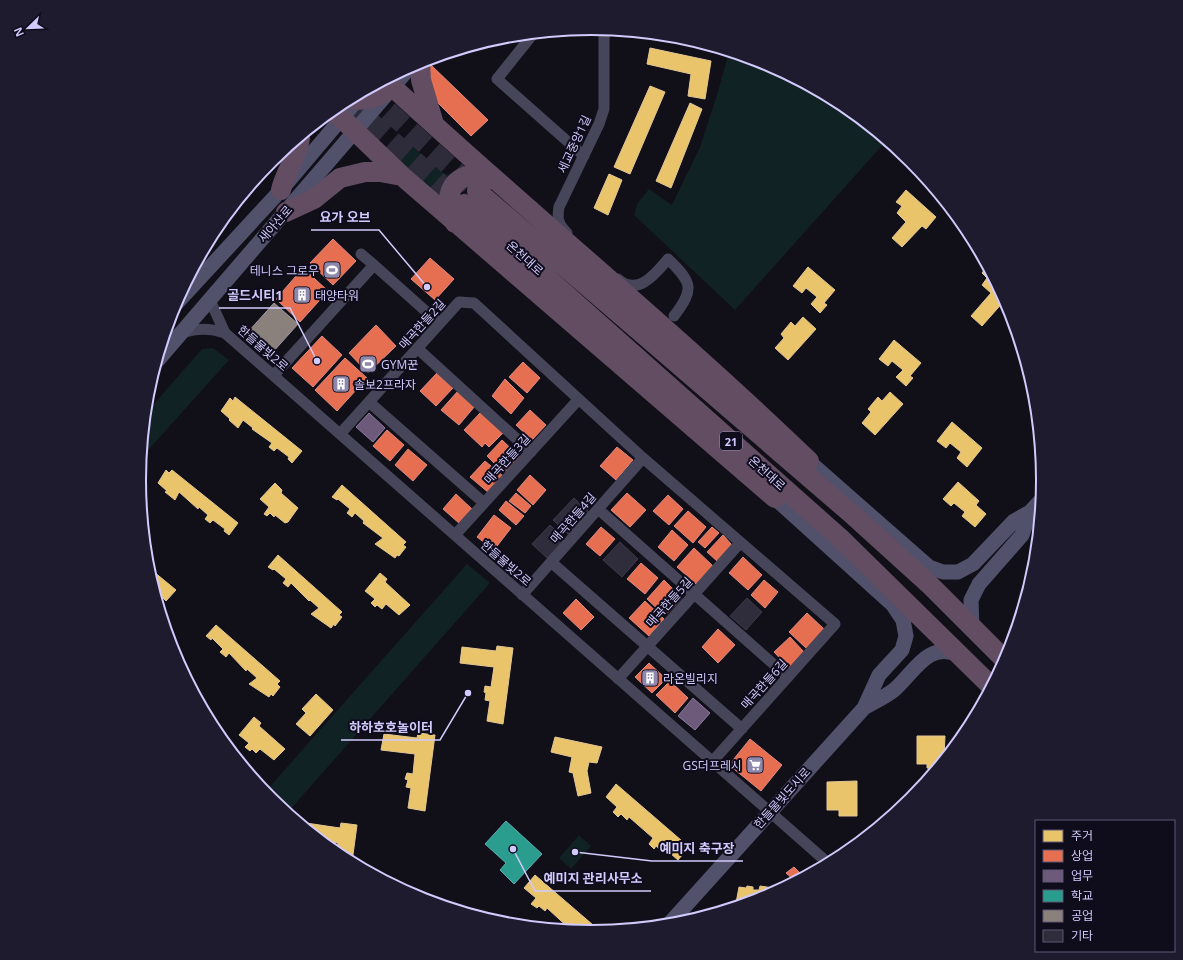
<svg xmlns="http://www.w3.org/2000/svg" width="1183" height="960" font-family="'Open Sans','Noto Sans KR',sans-serif">
	<style>
		.green { fill: #102223 }
		.homes { fill: #e9c46a; stroke: #e2c696 }
		.shops { fill: #e76f51; stroke: #e08a84 }
		.offices { fill: #6d597a; stroke: #8b7ba1 }
		.schools { fill: #2a9d8f; stroke: #5caab0 }
		.industry { fill: #8a817c; stroke: #9f97a2 }
		.building { fill: #2f2c3b; stroke: #3d3a4c }
		.lines { fill: none; stroke-linecap: round; stroke-linejoin: round }
		.highway-tunnel { stroke: #2e2c3a; stroke-width: 20; stroke-dasharray: 20 10; stroke-linecap: butt }
		.street { stroke: #464559; stroke-width: 11 }
		.secondary { stroke: #52516c; stroke-width: 15 }
		.highway { stroke: #624d63; stroke-width: 20 }
		.labels { text-anchor: middle; dominant-baseline: central; stroke-width: 4; stroke-linejoin: round; paint-order: stroke }
		.shield { fill: #0f0c1c; stroke: #9791b9; stroke-width: 1 }
		.shield-label { font-size: 11px; font-weight: bold; fill: #d1cafc }
		.street-label { font-size: 12px; fill: #d1cafc; stroke: #0f0c1c }
		.poi-label { font-size: 12px; fill: #d1cafc; stroke: #0f0c1c; text-anchor: start }
		.rim { fill: none; stroke: #d1cafc; stroke-width: 2 }
		.leader { fill: none; stroke: #d1cafc; stroke-width: 1.5 }
		.callout-dot { fill: #d1cafc; stroke: #0f0c1c; stroke-width: 1.5 }
		.callout-label { font-size: 13px; text-anchor: middle; font-weight: bold; fill: #d1cafc; stroke: #0f0c1c; stroke-width: 4; stroke-linejoin: round; paint-order: stroke }
	</style>
	<rect width="100%" height="100%" fill="#111018"/>
	<path class="green" d="M729,52L765,62L843,104L887,140L735,310L634,215L637,204L649,189L672,205L700,147L717,95Z
		M399,135L439,170L446,174L456,175L444,203L390,155L389,146L396,136Z
		M284,151L279,163L231,214L225,217L272,160Z
		M213,348L229,360L142,457L146,413L202,349Z
		M467,564L490,583L288,812L265,792Z
		M579,835L591,846L571,869L559,858Z"/>
	<path class="homes" d="M650,48L711,61L705,99L688,96L691,74L647,64Z
		M650,86L665,92L630,174L614,167Z
		M690,103L702,109L671,188L656,181Z
		M609,174L622,180L608,215L594,208Z
		M906,190L936,217L926,229L922,226L902,247L892,238L906,222L897,213L902,206L896,202Z
		M987,266L1005,300L982,326L971,316L991,293L982,285L987,278L982,273Z
		M808,267L835,290L824,303L827,305L820,313L811,304L817,297L806,288L802,293L793,286Z
		M803,317L816,329L788,360L775,348L784,338L781,334L791,322L795,326Z
		M894,340L921,363L910,376L913,378L906,386L896,377L903,370L892,361L888,366L879,359Z
		M890,392L903,404L875,435L862,423L871,412L868,409L878,397L882,401Z
		M235,397L302,451L292,463L288,459L289,457L277,448L274,451L269,447L272,443L252,429L253,428L243,420L238,428L229,420L230,419L221,411L230,398L233,401Z
		M952,422L982,448L967,467L957,458L961,452L950,443L946,448L937,441Z
		M166,470L169,473L172,470L238,523L229,535L224,531L225,529L213,520L210,523L205,519L208,515L199,507L198,509L179,492L175,500L165,492L167,491L158,483Z
		M958,482L979,501L976,505L986,514L975,527L962,516L965,512L954,503L951,506L943,499Z
		M275,483L282,490L281,493L298,508L288,522L285,523L275,515L274,517L270,513L267,516L264,514L269,507L260,499Z
		M342,485L406,542L403,545L406,547L399,556L397,555L395,558L375,544L383,538L363,523L364,521L355,513L352,517L347,513L350,509L338,499L337,500L332,497Z
		M278,555L342,612L339,615L342,617L335,626L334,624L331,628L311,614L319,608L310,600L309,601L291,583L288,587L283,583L286,579L274,569L273,570L268,567Z
		M148,567L176,590L166,601L154,589Z
		M380,573L387,579L385,582L410,605L399,615L386,604L382,609L377,605L375,607L371,603L375,599L365,591Z
		M216,625L280,681L277,684L280,687L273,696L271,694L269,697L249,684L257,678L247,669L246,671L229,653L226,657L220,652L223,649L212,638L211,640L206,636Z
		M497,646L513,648L503,724L487,721L490,701L485,700L486,693L484,692L485,686L491,687L494,667L460,663L462,647L496,651Z
		M316,694L333,710L310,736L296,724L306,713L302,709Z
		M254,717L261,723L259,726L285,749L274,760L260,749L256,753L252,749L250,751L245,747L249,743L239,735Z
		M418,733L435,735L425,811L408,808L411,788L406,787L408,780L405,779L407,773L413,774L415,754L381,750L384,734L417,738Z
		M917,736H945L944,759L937,769L927,768V764H917Z
		M555,737L602,747L597,763L589,762L587,771L591,793L578,796L573,773L569,772L572,757L551,752Z
		M857,781V816H839V810H827V782Z
		M616,784L689,847L678,860L664,848L662,851L656,846L654,849L649,844L653,838L629,817L627,820L621,814L618,817L613,812L617,807L606,797Z
		M306,823L340,828L341,823L357,825L352,862L337,853L338,843L322,841L305,827Z
		M535,875L600,931L571,930L547,908L545,911L539,906L537,908L531,904L536,898L524,888Z
		M747,886L753,887V890H759L760,886L780,889L764,898L744,904L736,903L739,887L746,888Z"/>
	<path class="shops" d="M431,65L488,120L471,136L425,90L428,68Z
		M333,239L356,261L333,285L310,263Z
		M430,258L454,279L435,300L411,279Z
		M303,268L328,291L300,322L276,299Z
		M376,325L396,346L368,373L349,353Z
		M322,336L342,355L313,387L292,368Z
		M345,358L367,378L337,411L315,390Z
		M523,362L540,378L527,393L509,377Z
		M437,373L453,388L436,406L420,391Z
		M505,379L524,398L511,414L492,396Z
		M458,391L475,406L459,425L441,410Z
		M530,410L546,425L532,440L516,425Z
		M481,412L503,433L489,447L485,443L482,447L464,430Z
		M387,430L404,445L390,461L373,446Z
		M502,440L520,457L504,473L487,456Z
		M617,447L633,460L616,480L600,466Z
		M408,449L427,465L413,481L395,465Z
		M485,461L503,476L489,493L470,477Z
		M530,475L546,490L533,505L517,490Z
		M516,493L531,506L525,513L509,501Z
		M627,493L646,510L630,527L611,510Z
		M456,494L473,510L460,524L443,509Z
		M668,495L683,509L669,525L653,511Z
		M506,501L524,516L516,525L499,510Z
		M688,511L706,527L693,543L674,526Z
		M494,515L511,528L494,550L477,537Z
		M601,527L615,539L600,556L586,544Z
		M712,527L719,533L705,548L698,542Z
		M672,530L688,545L674,561L658,547Z
		M723,535L732,545L717,561L707,552Z
		M694,548L713,566L696,584L677,567Z
		M743,557L762,575L748,590L729,573Z
		M641,563L658,578L645,594L627,579Z
		M664,580L682,598L665,616L647,599Z
		M764,580L778,592L765,608L751,595Z
		M576,599L594,617L581,630L563,613Z
		M645,601L664,619L649,636L629,618Z
		M807,613L825,630L807,649L789,632Z
		M718,629L735,645L718,663L702,647Z
		M790,637L805,653L789,668L774,652Z
		M649,663L666,679L652,693L635,677Z
		M670,681L688,698L675,713L656,695Z
		M750,739L782,765L761,791L729,765Z
		M794,867L804,877L795,881L786,873Z"/>
	<path class="offices" d="M369,413L385,428L373,442L356,427Z
		M693,698L710,713L695,730L678,716Z"/>
	<path class="schools" d="M506,821L542,854L514,884L500,870L506,863L485,844Z"/>
	<path class="industry" d="M274,303L298,324L272,353L248,332Z"/>
	<path class="building" d="M574,498L589,512L568,534L553,520Z
		M550,525L565,539L547,558L532,544Z
		M620,542L638,559L622,577L603,560Z
		M747,598L762,612L746,630L730,616Z"/>
	<g class="lines">
		<path class="highway-tunnel" d="M366,91L475,189
			M347,101L462,203"/>
		<path class="street" d="M533,34L497,79L584,156
			M567,233C558,224 557,219 559,207L599,124L604,109V29
			M361,254L374,265
			M618,279C638,297 656,273 668,259C692,282 695,289 674,316
			M210,300L225,333L828,863
			M182,333C198,328 209,328 225,333
			M417,348L531,452
			M274,375L374,265L439,323
			M369,402L484,503
			M340,434L459,302L474,303L643,458L835,624L712,762
			M598,509L788,677
			M455,535L578,400
			M551,562L742,729
			M522,595L643,458
			M618,679L740,543"/>
		<path class="secondary" d="M175,305L281,190L363,93
			M157,361L410,67
			M814,466L929,567L943,572H958L973,564L1014,521L1030,512L1042,499
			M778,501L893,605L903,620L906,636L902,650L879,675L864,708
			M972,628L971,600L979,584L1022,535L1030,512
			M669,924L864,708C874,702 885,697 894,690C915,672 927,641 959,655"/>
		<path class="highway" d="M420,62L421,80L434,124
			M385,80C524,209 672,329 809,461
			M350,99C366,102 381,96 393,87
			M333,110L402,176L775,498
			M281,190C285,172 298,156 300,138
			M477,191L854,516L929,584L1005,660
			M464,204L840,538L991,686
			M286,212L314,199L340,178L365,172H380L402,176
			M455,223C446,206 445,184 467,176C475,173 487,178 495,180"/>
	</g>
	<defs>
		<symbol id="stadium-square" viewBox="-11 -11 22 22"><rect x="-9" y="-9" width="18" height="18" rx="4" fill="#8e89ac" stroke="#0f0c1c"/><path d="M0-5a6.5 5 0 1 0 0 10a6.5 5 0 1 0 0-10ZM-3.5-1.8h7v3.6h-7Z" fill="#fff"/></symbol>
		<symbol id="building-square" viewBox="-11 -11 22 22"><rect x="-9" y="-9" width="18" height="18" rx="4" fill="#8e89ac" stroke="#0f0c1c"/><path d="M-4-6H4V6H1V3H-1V6H-4ZM-2.5-4.3h1.7v1.8h-1.7ZM.8-4.3h1.7v1.8H.8ZM-2.5-1h1.7V.8h-1.7ZM.8-1h1.7V.8H.8Z" fill="#fff"/></symbol>
		<symbol id="supermarket-square" viewBox="-11 -11 22 22"><rect x="-9" y="-9" width="18" height="18" rx="4" fill="#8e89ac" stroke="#0f0c1c"/><path d="M-6-5.5h2.5l.6 2H6L4.5 2H-2.5L-4.4-4H-6ZM-1.5 3.2a1.3 1.3 0 1 0 .1 0ZM3 3.2a1.3 1.3 0 1 0 .1 0Z" fill="#fff"/></symbol>
	</defs>
	<g fill-rule="evenodd">
		<use href="#stadium-square" x="322" y="260" width="20" height="20"/>
		<use href="#building-square" x="292" y="285" width="20" height="20"/>
		<use href="#stadium-square" x="358" y="354" width="20" height="20"/>
		<use href="#building-square" x="331" y="374" width="20" height="20"/>
		<use href="#building-square" x="640" y="668" width="20" height="20"/>
		<use href="#supermarket-square" x="745" y="755" width="20" height="20"/>
	</g>
	<g class="labels">
		<rect class="shield" x="720" y="432" width="22" height="18" rx="3"/>
		<g class="shield-label">
			<text x="731" y="441">21</text>
		</g>
		<g class="street-label">
			<text transform="translate(574 144) rotate(-65)">세교중앙1길</text>
			<text transform="translate(275 224) rotate(-49)">새아산로</text>
			<text transform="translate(525 258) rotate(42)">온천대로</text>
			<text transform="translate(422 324) rotate(-48)">매곡한들2길</text>
			<text transform="translate(263 348) rotate(41)">한들물빛2로</text>
			<text transform="translate(507 459) rotate(-48)">매곡한들3길</text>
			<text transform="translate(767 473) rotate(42)">온천대로</text>
			<text transform="translate(573 518) rotate(-49)">매곡한들4길</text>
			<text transform="translate(506 563) rotate(41)">한들물빛2로</text>
			<text transform="translate(669 602) rotate(-48)">매곡한들5길</text>
			<text transform="translate(764 684) rotate(-48)">매곡한들6길</text>
			<text transform="translate(782 798) rotate(-48)">한들물빛도시로</text>
		</g>
		<g class="poi-label">
			<text x="319" y="270" text-anchor="end">테니스 그로우</text>
			<text x="315" y="295">태양타워</text>
			<text x="381" y="364">GYM꾼</text>
			<text x="354" y="384">솔보2프라자</text>
			<text x="663" y="678">라온빌리지</text>
			<text x="742" y="765" text-anchor="end">GS더프레시</text>
		</g>
	</g>
	<path d="M0 0H1183V960H0ZM146 480a445 445 0 1 1 890 0a445 445 0 1 1-890 0Z" fill="#1f1b2e" fill-rule="evenodd"/>
	<path class="rim" d="M146 480a445 445 0 1 1 890 0a445 445 0 1 1-890 0Z"/>
	<path class="leader" d="M427 287L379 230H311M317 361L290 308H219M468 693L440 740H341M575 852L652 861H743M513 849L535 891H651"/>
	<g class="callout-dot">
		<circle cx="427" cy="287" r="4"/>
		<circle cx="317" cy="361" r="4"/>
		<circle cx="468" cy="693" r="4"/>
		<circle cx="575" cy="852" r="4"/>
		<circle cx="513" cy="849" r="4"/>
	</g>
	<g class="callout-label">
		<text x="345" y="222">요가 오브</text>
		<text x="255" y="300">골드시티1</text>
		<text x="391" y="732">하하호호놀이터</text>
		<text x="697" y="853">예미지 축구장</text>
		<text x="593" y="883">예미지 관리사무소</text>
	</g>
	<rect x="1035" y="820" width="140" height="132" fill="#0f0c1c" stroke="#5d5876"/>
	<rect x="1043" y="830" width="20" height="12" fill="#e9c46a" stroke="#5d5876"/>
	<text x="1071" y="840" font-size="12" fill="#d1cafc">주거</text>
	<rect x="1043" y="850" width="20" height="12" fill="#e76f51" stroke="#5d5876"/>
	<text x="1071" y="860" font-size="12" fill="#d1cafc">상업</text>
	<rect x="1043" y="870" width="20" height="12" fill="#6d597a" stroke="#5d5876"/>
	<text x="1071" y="880" font-size="12" fill="#d1cafc">업무</text>
	<rect x="1043" y="890" width="20" height="12" fill="#2a9d8f" stroke="#5d5876"/>
	<text x="1071" y="900" font-size="12" fill="#d1cafc">학교</text>
	<rect x="1043" y="910" width="20" height="12" fill="#8a817c" stroke="#5d5876"/>
	<text x="1071" y="920" font-size="12" fill="#d1cafc">공업</text>
	<rect x="1043" y="930" width="20" height="12" fill="#2f2c3b" stroke="#5d5876"/>
	<text x="1071" y="940" font-size="12" fill="#d1cafc">기타</text>
	<g transform="translate(28 28) rotate(247)" stroke="#0f0c1c" stroke-width="3" paint-order="stroke">
	<path d="M0-3L7 15L0 10L-7 15Z" fill="#d1cafc"/>
	<text y="-6" font-size="11" font-weight="bold" text-anchor="middle" fill="#d1cafc">N</text>
	</g>
</svg>
